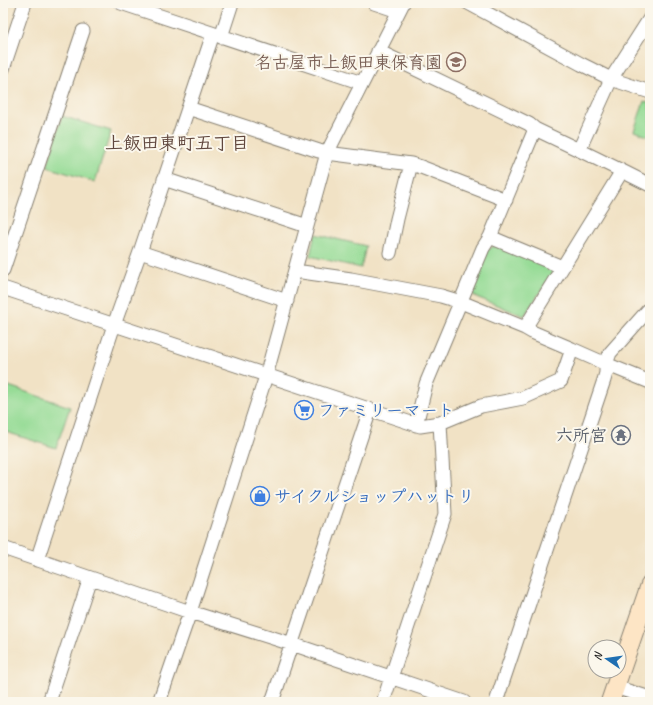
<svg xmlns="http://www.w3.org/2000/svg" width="653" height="705" font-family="Caveat,'Klee One',sans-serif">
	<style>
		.green { fill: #95db95; stroke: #587c58 }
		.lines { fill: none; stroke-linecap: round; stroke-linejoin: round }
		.street-casing { stroke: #867f70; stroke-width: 15 }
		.secondary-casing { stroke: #867f70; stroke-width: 20 }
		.street { stroke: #fff; stroke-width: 13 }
		.secondary { stroke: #fde5c5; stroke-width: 18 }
		.labels { text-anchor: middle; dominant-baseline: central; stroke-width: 4; stroke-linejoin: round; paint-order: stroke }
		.education-label { font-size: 17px; font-weight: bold; fill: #785e54; stroke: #fbf7ec; text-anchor: end }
		.shop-label { font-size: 17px; font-weight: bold; fill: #366cbe; stroke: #fbf7ec; text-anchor: start }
		.worship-label { font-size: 17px; font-weight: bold; fill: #5b616d; stroke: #fbf7ec; text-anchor: end }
		.neighbourhood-label { font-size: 18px; font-weight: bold; fill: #60473e; stroke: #fbf7ec }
	</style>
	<rect width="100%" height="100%" fill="#fbf7ec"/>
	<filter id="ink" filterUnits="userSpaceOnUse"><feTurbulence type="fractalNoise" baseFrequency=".025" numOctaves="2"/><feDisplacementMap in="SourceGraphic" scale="8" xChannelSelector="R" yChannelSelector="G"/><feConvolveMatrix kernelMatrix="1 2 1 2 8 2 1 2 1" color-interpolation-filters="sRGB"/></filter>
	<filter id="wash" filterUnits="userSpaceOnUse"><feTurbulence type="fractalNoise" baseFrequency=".012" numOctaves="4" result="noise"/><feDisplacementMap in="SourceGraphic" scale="16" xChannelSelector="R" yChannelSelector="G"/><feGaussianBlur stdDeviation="0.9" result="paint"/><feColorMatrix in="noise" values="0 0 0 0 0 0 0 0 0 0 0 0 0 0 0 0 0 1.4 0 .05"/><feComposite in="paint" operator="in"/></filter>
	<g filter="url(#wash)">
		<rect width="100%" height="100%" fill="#f1e2c5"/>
		<path class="green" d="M644,101L650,103V137L634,131Z
			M62,116L111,131L95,182L47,167Z
			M315,234L366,246L361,268L310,256Z
			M496,245L551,268L553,273L524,316L474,296L471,289L486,251Z
			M3,384L70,407L56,448L3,431Z"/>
	</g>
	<g filter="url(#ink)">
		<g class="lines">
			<defs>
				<path id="street" d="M121,3L362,83
					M374,3L398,11
					M468,3L581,64L611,79L650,92
					M221,37L232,3
					M378,51L529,124L535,129
					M3,69L25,3
					M188,108L319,151L327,153L411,164L421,167L506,200
					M579,150L622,171
					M164,179L307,226
					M490,237L562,267
					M140,252L287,301
					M390,253L397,219L411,164
					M3,270L83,31
					M295,271L351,279L441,296L461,302L525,328L622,171L650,185
					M3,288L420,426L440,423L481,406L523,398L561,381L572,349L606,364L610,353L650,308
					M525,328L532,332L572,349
					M416,425L426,384L483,248L490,237L535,129L579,150L611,79L650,18
					M3,548L190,612L292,644L464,702
					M37,560L114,325L140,252L213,34
					M615,687L650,698
					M49,702L90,578
					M159,702L190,612L266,376L327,153L403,3
					M272,702L370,410
					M383,702L445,514L440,423
					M496,702L604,380L606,373V364L650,382"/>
				<path id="secondary" d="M610,702L650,585"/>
			</defs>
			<use href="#street" class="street-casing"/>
			<use href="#secondary" class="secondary-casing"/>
			<use href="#street" class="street"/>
			<use href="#secondary" class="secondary"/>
		</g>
	</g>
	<defs>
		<symbol id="school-ring" viewBox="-11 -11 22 22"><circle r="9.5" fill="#fbf7ec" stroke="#8d6e63" stroke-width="1.5"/><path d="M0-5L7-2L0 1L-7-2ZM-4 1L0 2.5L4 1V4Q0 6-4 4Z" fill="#8d6e63"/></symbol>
		<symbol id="supermarket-ring" viewBox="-11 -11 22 22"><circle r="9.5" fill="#fbf7ec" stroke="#3f7fe0" stroke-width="1.5"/><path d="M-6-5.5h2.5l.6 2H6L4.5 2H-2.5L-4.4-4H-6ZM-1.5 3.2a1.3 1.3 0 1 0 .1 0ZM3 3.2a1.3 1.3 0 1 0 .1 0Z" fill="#3f7fe0"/></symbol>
		<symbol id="temple-ring" viewBox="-11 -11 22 22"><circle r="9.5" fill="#fbf7ec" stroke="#6b7280" stroke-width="1.5"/><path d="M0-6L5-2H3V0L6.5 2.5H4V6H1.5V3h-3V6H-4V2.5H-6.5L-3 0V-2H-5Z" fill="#6b7280"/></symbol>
		<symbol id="shop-ring" viewBox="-11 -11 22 22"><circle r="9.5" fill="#fbf7ec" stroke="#3f7fe0" stroke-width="1.5"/><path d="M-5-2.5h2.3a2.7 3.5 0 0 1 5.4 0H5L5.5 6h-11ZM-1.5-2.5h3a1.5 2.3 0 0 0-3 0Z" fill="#3f7fe0"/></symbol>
	</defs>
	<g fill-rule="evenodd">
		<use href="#school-ring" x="445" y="51" width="22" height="22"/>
		<use href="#supermarket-ring" x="293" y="399" width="22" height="22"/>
		<use href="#temple-ring" x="610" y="424" width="22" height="22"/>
		<use href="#shop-ring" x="249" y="485" width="22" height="22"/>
	</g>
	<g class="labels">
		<g class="education-label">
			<text x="442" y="62">名古屋市上飯田東保育園</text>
		</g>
		<g class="shop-label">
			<text x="318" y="410">ファミリーマート</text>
			<text x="274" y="496">サイクルショップハットリ</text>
		</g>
		<g class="worship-label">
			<text x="607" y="435">六所宮</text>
		</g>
		<g class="neighbourhood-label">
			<text x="177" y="143">上飯田東町五丁目</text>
		</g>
	</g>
	<rect width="653" height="705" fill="none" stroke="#fbf7ec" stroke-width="16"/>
	<g transform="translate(607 659) rotate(283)"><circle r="19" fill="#fbf7ec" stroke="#a29f99"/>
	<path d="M0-3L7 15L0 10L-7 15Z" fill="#1f6fb2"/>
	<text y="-6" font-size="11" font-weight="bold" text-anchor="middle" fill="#1c1c1c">N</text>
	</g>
</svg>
